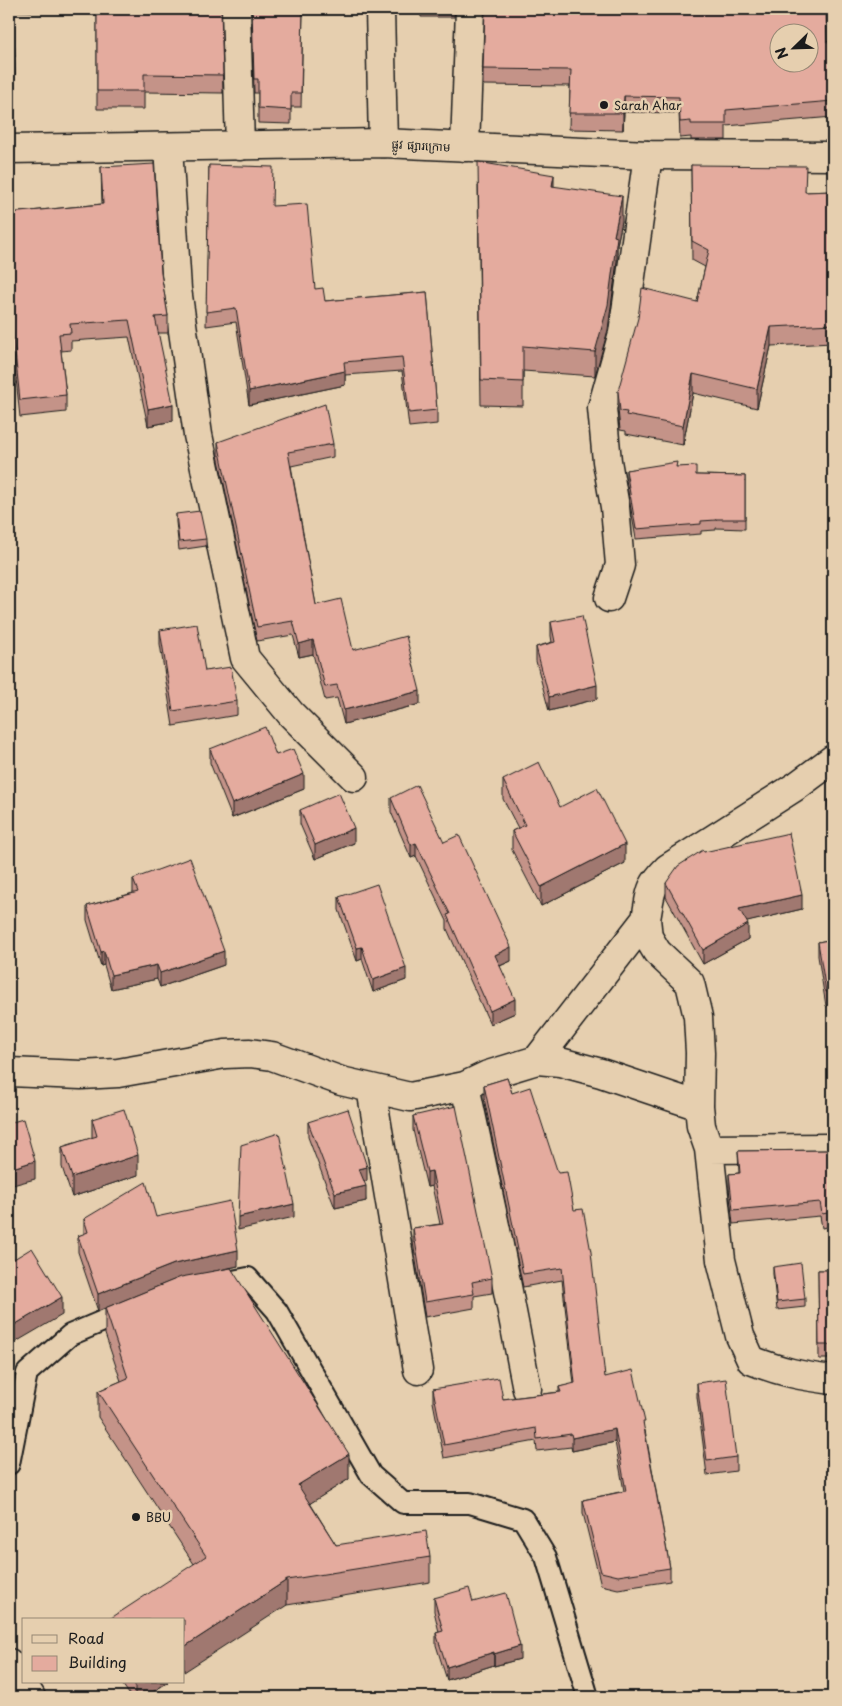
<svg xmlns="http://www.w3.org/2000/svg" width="842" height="1706" font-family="'Playpen Sans','Noto Sans Khmer',sans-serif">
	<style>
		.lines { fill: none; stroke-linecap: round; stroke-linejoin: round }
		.service-casing { stroke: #1c1c1c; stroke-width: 24 }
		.minor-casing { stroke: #1c1c1c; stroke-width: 31 }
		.tertiary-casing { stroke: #1c1c1c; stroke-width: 31 }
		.secondary-casing { stroke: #1c1c1c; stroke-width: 31 }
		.service { stroke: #e6cfaf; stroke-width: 20 }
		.minor { stroke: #e6cfaf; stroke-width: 28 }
		.tertiary { stroke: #e6cfaf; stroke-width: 28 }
		.secondary { stroke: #e6cfaf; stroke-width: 28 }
		.wall { fill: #c49388; stroke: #1c1c1c }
		.shaded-wall { fill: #a0786f; stroke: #1c1c1c }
		.building { fill: #e4ab9e; stroke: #1c1c1c; fill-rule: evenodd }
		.poi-dot { fill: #1c1c1c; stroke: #e6cfaf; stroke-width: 2 }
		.labels { text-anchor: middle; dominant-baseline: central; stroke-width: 5; stroke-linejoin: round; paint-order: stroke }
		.poi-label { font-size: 12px; fill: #1c1c1c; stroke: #e6cfaf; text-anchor: start }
		.street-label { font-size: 12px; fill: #1c1c1c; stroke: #e6cfaf }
	</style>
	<rect width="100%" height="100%" fill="#e6cfaf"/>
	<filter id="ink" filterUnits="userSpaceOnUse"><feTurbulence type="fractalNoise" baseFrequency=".02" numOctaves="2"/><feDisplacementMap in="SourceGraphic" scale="10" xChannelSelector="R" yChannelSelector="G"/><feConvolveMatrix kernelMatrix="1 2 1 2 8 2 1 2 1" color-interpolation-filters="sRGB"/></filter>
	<g filter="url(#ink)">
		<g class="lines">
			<defs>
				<path id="service" d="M212,1285L248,1278L277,1311L371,1475L403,1503H470L523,1519L546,1557L588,1697
					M9,1464L27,1373L70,1335L129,1310"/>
				<path id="minor" d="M236,9L240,146
					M380,9L383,143
					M168,147L177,289L198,435L245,658L291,714L354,777
					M465,147L470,9
					M609,598L620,565L615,507L607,461L602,408L623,333L648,155
					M646,919C651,893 648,888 668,868L798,785L833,759
					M537,1060L646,919L648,937L657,952L690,983L698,1017L700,1053L699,1106L701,1126L709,1149L721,1260L740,1336L751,1360C781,1372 801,1376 833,1380
					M9,1072L81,1075L118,1073L225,1054L250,1053L272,1056L341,1081L410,1097L465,1086L488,1075L537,1060L560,1062L601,1073L699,1106
					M465,1086L497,1235L527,1389
					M371,1088L418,1370
					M709,1149L833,1148"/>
				<path id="tertiary" d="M9,1663L31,1697"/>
				<path id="secondary" d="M9,149L383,143L648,155L833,156"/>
			</defs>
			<use href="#service" class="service-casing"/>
			<use href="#minor" class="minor-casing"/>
			<use href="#tertiary" class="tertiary-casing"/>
			<use href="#secondary" class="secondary-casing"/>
			<use href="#service" class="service"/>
			<use href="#minor" class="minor"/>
			<use href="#tertiary" class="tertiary"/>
			<use href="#secondary" class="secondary"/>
		</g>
		<path class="wall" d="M9,9H221L223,93L144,92V109H97V14L13,11L15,75L9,76Z
			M252,9H303L301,107H291V124L258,123V93H254Z
			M421,9H455L454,17H421Z
			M525,11L827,42L833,41V117L726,126V140H691V137L680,138L679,113L624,112L623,130L569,129L570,86L483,85V69Z
			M209,165L272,206L315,289L325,301L427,292L437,410V424L409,427L402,371L345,375V385L249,405L236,322L206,326Z
			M691,165L806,192L833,191V343L771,346L757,408L693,393L683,445L626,434V431L620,430L618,409V391L697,302L705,267L692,260Z
			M101,167L161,273L168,316V333H158L173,421L148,426L129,337L71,341V350L61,351L66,395V412L20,417L9,312V213L102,204Z
			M478,186L554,187L622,221L617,245V261L608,330L595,376L523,371V406L481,405Z
			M218,442L333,444V457L291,466L316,605L353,650L420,704L344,724L337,698L325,700L313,654L299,657L293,635L257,641L218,455Z
			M677,467L696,475L745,476V529L716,528V530L701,531V534L636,539L626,480V470Z
			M176,514L206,539V546L179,550L176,522Z
			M551,622L597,699L549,711L536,661V647L552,642L551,636Z
			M160,630L237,701V715L173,726L160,644Z
			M210,749L276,755L304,789L232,818L210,763Z
			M503,780L560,807L625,863L541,906L512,850V831L518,828L503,799Z
			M391,798L444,842L511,961L500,966L515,1013L490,1024L447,929V921L416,856L411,858L391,812Z
			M833,798V821L828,807V800Z
			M300,810L354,843L315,859L300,824Z
			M704,852L802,909L746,922L748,939L703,964L666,897V883Z
			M133,879L224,965L160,987L157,979L111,989L104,965L101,966L87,920V906L133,893Z
			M339,897L406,980L373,992L362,959L357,961L339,910Z
			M833,939V1005L826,1006L818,956V942Z
			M507,1078L605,1377L645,1430L670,1568V1581L618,1589L601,1585L583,1513V1500L624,1491L615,1442L572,1451L571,1447L537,1451L536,1441L444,1458L433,1402V1389L503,1399L559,1392V1387L574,1384L562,1280L523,1287L484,1098V1085Z
			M413,1116L492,1278V1293L474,1296V1308L425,1317L413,1242V1228L440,1224L432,1186L427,1187L413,1130Z
			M92,1119L138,1175L72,1197L62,1167V1147L92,1138Z
			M308,1122L367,1181L364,1182L366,1201L335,1208L308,1137Z
			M833,1150V1226L822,1228L820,1216L733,1224L729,1188V1174L739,1173L738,1151Z
			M156,1217L238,1266L224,1269L349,1479L310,1503L336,1545L430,1557V1582L287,1605L194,1564L98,1417V1391L121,1381L105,1334V1308L176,1279L98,1311L78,1252V1236L84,1234V1219Z
			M773,1267L805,1299V1307L777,1310L773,1274Z
			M818,1270H833V1359H819Z
			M697,1383L736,1457V1471L707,1475L697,1397Z
			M434,1598L473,1602L520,1659L494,1666V1665L447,1680L436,1645V1633L439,1632L434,1611Z
			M121,1682H168L145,1697H131Z"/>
		<path class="shaded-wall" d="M624,96V112L623,130V113Z
			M554,175V199L552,186Z
			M622,196V221L617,245V261L608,330L595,376V352L614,236Z
			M771,327V346L757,408V389Z
			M345,371V385L249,405V391Z
			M693,374V393L683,445V426Z
			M173,404V421L148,426V409Z
			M313,640V654L299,657V644Z
			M597,685V699L549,711V697Z
			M420,691V704L344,724V710Z
			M304,774V789L232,818V804Z
			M354,828V843L315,859V845Z
			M416,843V856L411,858V845Z
			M625,844V863L541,906V887Z
			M802,895V909L739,924V909Z
			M748,924V939L703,964V950Z
			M362,947V959L357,961V948Z
			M511,947V961L495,968V955Z
			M104,951V965L101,966V952Z
			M224,951V965L160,987V973Z
			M157,965V979L111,989V975Z
			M406,968V980L373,992V980Z
			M515,999V1013L490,1024V1011Z
			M138,1155V1175L72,1197V1177Z
			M35,1161V1179L9,1186V1169Z
			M367,1167V1181L359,1183V1169Z
			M432,1171V1186L427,1187V1172Z
			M366,1186V1201L335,1208V1193Z
			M294,1204V1217L238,1230V1217Z
			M238,1250V1266L174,1280L98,1311V1294L174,1264Z
			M62,1297V1315L9,1346V1328Z
			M615,1429V1442L572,1451V1438Z
			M349,1454V1479L298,1511V1485Z
			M287,1580V1605L184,1672V1647Z
			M520,1646V1659L494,1666V1654Z
			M494,1652V1665L447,1680V1667Z
			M135,1682H168L145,1697H135Z"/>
		<path class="building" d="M9,9H13L15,57L9,58Z
			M97,9H221L223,75L144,74V91H97Z
			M252,9H303L301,93H291V110L258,108V79H254Z
			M485,9H524V11L581,9H826L827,42L833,41V101L726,110V124H691V121L680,122L679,97L624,96L623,113H569L571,70L483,69ZM780,32H810V62H780Z
			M478,162L554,175L552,186L622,196L614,236L617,237L608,305L595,352L523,346V382L481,380Z
			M154,164L161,273L168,316L155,317L173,404L148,409L129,320L70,324L71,333L59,334L66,395L20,400L9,295V213L103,204L101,167Z
			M209,165L273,167L272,206L307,204L315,289L323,288L325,301L427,292L437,410L409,413L402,357L344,362L345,371L249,391L236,308L206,312Z
			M691,165L806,166L805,192L833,191V324L771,327L757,389L693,374L683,426L626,415L627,412L620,411L618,391L638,318L642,288L697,302L709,250L692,241Z
			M325,404L333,444L288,452L316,605L341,599L353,650L406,636L420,691L344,710L337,685L325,687L313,640L299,644L293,621L257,627L218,442Z
			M677,462L676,467L696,466V475L745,476V519H716V520L701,521V524L636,529L626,470Z
			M200,511L206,539L179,542L176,514Z
			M582,616L597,685L549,697L536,647L555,642L551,622Z
			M197,624L205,671L231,667L237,701L173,711L160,630Z
			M265,727L276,755L293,749L304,774L232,804L210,749Z
			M539,762L560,807L597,788L625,844L541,887L512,831L525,825L503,780Z
			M417,785L444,842L459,835L511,947L495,955L515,999L490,1011L447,915L450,914L416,843L411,845L391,798Z
			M339,793L354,828L315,845L300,810Z
			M833,798V814L828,800Z
			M789,833L802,895L739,909L748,924L703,950L666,883L678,866L703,850L704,852Z
			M190,858L224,951L160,973L157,965L111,975L104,951L101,952L87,906L138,892L133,879Z
			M377,884L406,968L373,980L362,947L357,948L339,897Z
			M833,939V991L826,992L818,942Z
			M507,1078L512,1093L530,1087L558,1173L567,1172L574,1210L583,1209L591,1252L605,1377L633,1370L645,1422H643L670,1568L618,1576L601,1572L583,1500L626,1491L615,1429L572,1438L571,1434L537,1439L536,1428L444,1445L433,1389L499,1378L503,1399L561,1392L559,1387L575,1383L562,1268L523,1274L484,1085Z
			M456,1106L492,1278L472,1282L474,1294L425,1302L413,1228L443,1224L432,1171L427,1172L413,1116Z
			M124,1109L138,1155L72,1177L62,1147L97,1136L92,1119Z
			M348,1109L367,1167L359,1169L366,1186L335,1193L308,1122Z
			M23,1119L35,1161L9,1169V1123Z
			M279,1133L294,1204L238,1217L241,1145Z
			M833,1150V1212L822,1214L820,1202L733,1210L729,1174L740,1173L738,1151Z
			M146,1182L156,1217L230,1201L238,1250L174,1264L98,1294L78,1236L88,1232L84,1219Z
			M32,1248L62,1297L9,1328V1261V1262Z
			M801,1263L805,1299L777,1302L773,1267Z
			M231,1268L349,1454L298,1485L336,1545L426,1531L430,1557L287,1580L184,1647V1620H108L206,1556L98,1391L128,1378L105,1308L181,1277Z
			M818,1270H833V1345H819Z
			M726,1379L736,1457L707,1461L697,1383Z
			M469,1588L473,1602L506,1593L520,1646L494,1654V1652L447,1667L436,1633L443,1631L434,1598Z"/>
	</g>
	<g class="poi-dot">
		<circle cx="604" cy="105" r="5"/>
		<circle cx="136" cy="1517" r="5"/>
	</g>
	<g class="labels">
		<g class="poi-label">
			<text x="614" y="105">Sarah Ahar</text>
			<text x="146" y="1517">BBU</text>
		</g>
		<g class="street-label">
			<text transform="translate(421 145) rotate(3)">ផ្លូវ ផ្សារក្រោម</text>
		</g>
	</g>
	<rect width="842" height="1706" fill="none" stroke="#e6cfaf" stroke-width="30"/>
	<rect x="15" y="15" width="812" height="1676" fill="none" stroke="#1c1c1c" stroke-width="2" filter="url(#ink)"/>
	<rect x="22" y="1618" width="162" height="65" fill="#e6cfaf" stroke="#958774"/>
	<rect x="32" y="1635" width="25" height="8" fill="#e6cfaf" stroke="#958774"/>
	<text x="68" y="1644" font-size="15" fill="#1c1c1c">Road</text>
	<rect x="32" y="1656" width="25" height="15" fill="#e4ab9e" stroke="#958774"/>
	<text x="68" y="1668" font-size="15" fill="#1c1c1c">Building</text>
	<g transform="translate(794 48) rotate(247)"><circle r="24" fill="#e6cfaf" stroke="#958774"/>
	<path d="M0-4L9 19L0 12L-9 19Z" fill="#1c1c1c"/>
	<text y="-8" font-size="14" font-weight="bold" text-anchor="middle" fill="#1c1c1c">N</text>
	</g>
</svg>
